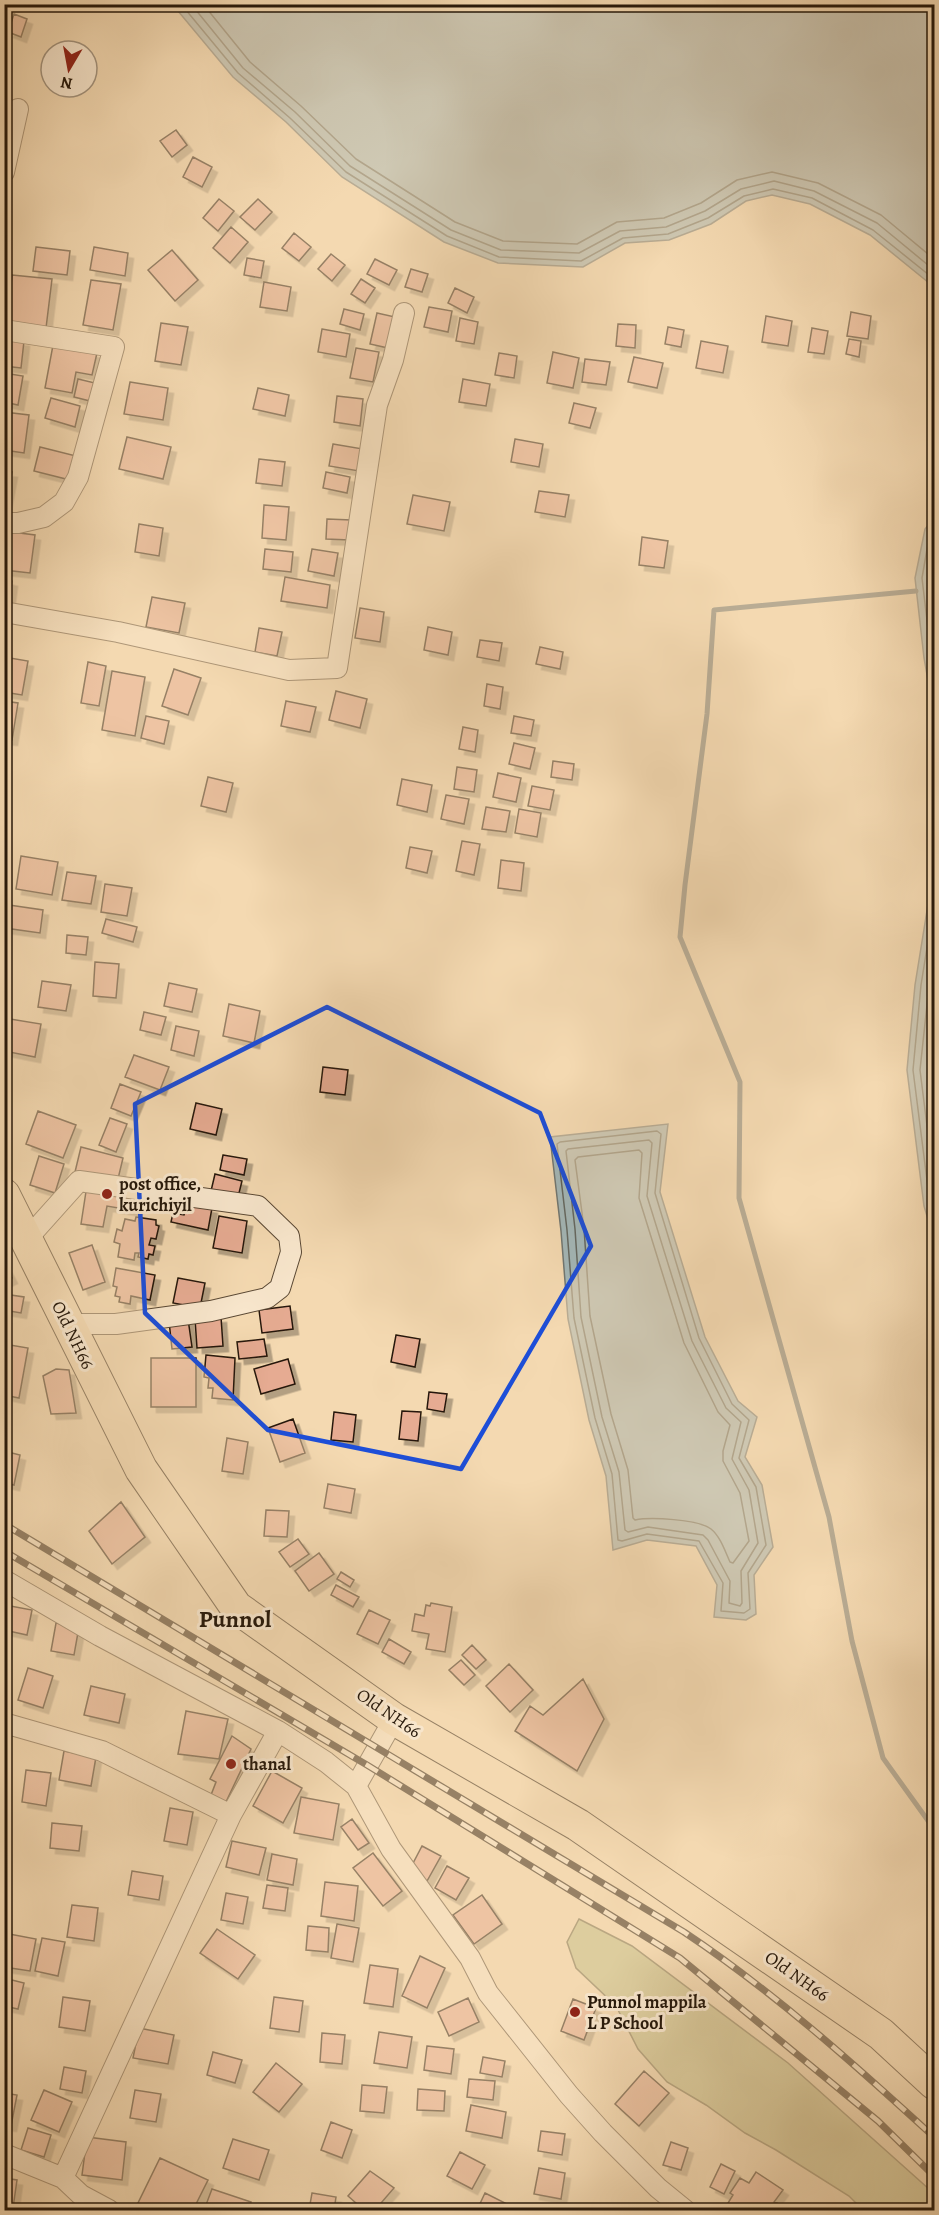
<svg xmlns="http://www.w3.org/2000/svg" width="939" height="2215" font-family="Alegreya,serif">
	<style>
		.green { fill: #c0be88; stroke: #736b49; stroke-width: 1.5 }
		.water { fill: #a3b7b8; stroke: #717772; stroke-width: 1.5 }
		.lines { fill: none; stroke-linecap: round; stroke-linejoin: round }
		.shore { stroke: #646861; stroke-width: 1.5 }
		.stream { stroke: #717772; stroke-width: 5 }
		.building { fill: #e6ab92; stroke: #26180a; stroke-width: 1.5; filter: url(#shadow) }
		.street-casing { stroke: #5a4834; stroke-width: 22 }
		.primary-casing { stroke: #26180a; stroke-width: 34 }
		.street { stroke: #f8e6cc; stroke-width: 20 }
		.primary { stroke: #f4d9b1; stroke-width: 32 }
		.rail-casing { stroke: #26180a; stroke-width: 7 }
		.rail { stroke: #f8e6cc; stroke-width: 4.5; stroke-dasharray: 14; stroke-linecap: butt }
		.marked { fill: none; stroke: #1d4ed8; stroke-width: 4.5; stroke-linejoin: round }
		.poi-dot { fill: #8f2418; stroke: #f8e6cc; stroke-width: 2 }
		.labels { text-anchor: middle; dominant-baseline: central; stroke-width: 6; stroke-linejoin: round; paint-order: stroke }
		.poi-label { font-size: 18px; font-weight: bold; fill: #26180a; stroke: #f8e6cc; text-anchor: start }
		.street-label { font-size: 18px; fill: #26180a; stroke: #f8e6cc }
		.district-label { font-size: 24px; font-weight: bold; fill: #26180a; stroke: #f8e6cc }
	</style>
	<defs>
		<filter id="shadow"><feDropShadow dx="5.5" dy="5.5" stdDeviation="0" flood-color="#0004"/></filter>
	</defs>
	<rect width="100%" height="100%" fill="#f4d9b1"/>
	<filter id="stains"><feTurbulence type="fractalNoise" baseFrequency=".00333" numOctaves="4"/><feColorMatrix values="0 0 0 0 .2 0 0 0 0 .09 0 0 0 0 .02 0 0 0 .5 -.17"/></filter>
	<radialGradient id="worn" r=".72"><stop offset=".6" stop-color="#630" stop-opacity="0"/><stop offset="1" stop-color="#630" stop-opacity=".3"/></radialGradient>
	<path class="green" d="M579,1919L632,1946L788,2063L930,2190L934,2195V2210H863L849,2196L776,2150L745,2133L706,2105L667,2082L638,2049L616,2006L576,1968L567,1942Z"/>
	<path class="water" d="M173,5H934V287L870,235L810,204L772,195L746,201L711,224L669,240L625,243L583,267L498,263L444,242L342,177L286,122L233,77Z
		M934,518V714L924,658L915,578L925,529Z
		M934,867V1239L924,1206L907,1070L915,985Z
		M668,1124L660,1192L705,1337L738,1401L757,1417L745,1457L762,1485L773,1547L754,1575L756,1614L746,1620L714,1617L717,1585L696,1546L647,1540L613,1550L606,1476L589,1420L568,1319L561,1231L550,1137Z"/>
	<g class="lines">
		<path class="shore" d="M181,4L238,73L290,118L346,172L447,236L499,257L581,261L623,238L668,234L708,218L744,196L773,189L812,198L873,230L934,279
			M191,4L243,68L295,112L350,166L451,230L501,250L579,253L620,231L666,227L705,211L741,189L774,181L814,191L877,223L934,270
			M203,4L250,62L301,106L356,159L455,222L503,241L577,244L617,222L664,218L701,203L737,180L772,172L818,183L881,215L934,259
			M934,527L930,532L922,578L934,680
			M934,549L929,578L934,629
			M934,904L921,985L913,1070L930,1204L934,1219
			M934,951L929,986L920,1070L934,1182
			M934,1018L929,1070L934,1112
			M657,1131L661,1134L655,1193L699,1338L732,1404L749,1420L739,1458L756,1487L766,1545L748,1573L750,1609L744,1613L721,1611L723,1583L699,1541L647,1534L622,1541L618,1540L612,1474L595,1418L574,1318L567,1230L557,1144L560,1142Z
			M649,1140L652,1143L647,1196L692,1341L726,1408L741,1422L732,1459L749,1490L758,1543L741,1571L742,1603L740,1606L729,1603L730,1581L708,1540L703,1535L648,1527L628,1532L625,1530L619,1472L602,1417L581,1317L575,1229L566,1151L568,1149Z
			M639,1150L642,1153L639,1198L684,1343L718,1412L730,1425L723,1451V1461L740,1493L749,1541L733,1563L730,1562C725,1551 720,1536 711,1529C698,1519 650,1517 635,1520L633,1518L628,1470L611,1414L590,1316L584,1228L575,1160L578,1157Z"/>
		<path class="stream" d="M916,591L714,610L707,714L685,885L680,937L740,1082L739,1198L829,1517L852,1641L883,1758L934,1829"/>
	</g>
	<path class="building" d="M14,14L27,19L21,37L8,32Z
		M176,130L187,145L172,157L160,141Z
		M193,157L212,167L202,187L183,177Z
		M219,199L234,211L218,231L203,218Z
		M258,199L272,212L255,230L240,217Z
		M231,227L248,242L230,263L213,248Z
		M294,233L311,247L299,261L282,248Z
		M36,247L70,251L67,275L33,271Z
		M94,247L128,253L125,276L90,270Z
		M172,250L198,280L175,301L148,270Z
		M331,254L345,265L332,281L318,269Z
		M247,258L264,261L261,278L244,275Z
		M375,259L397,270L389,285L367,274Z
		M411,269L428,274L422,292L405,287Z
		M12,275L52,279L46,328L7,323Z
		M361,279L375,288L365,303L351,294Z
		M91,280L121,284L113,330L83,325Z
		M264,282L291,287L287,311L260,307Z
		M455,288L474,297L467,313L448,303Z
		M429,307L452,311L448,332L424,327Z
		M344,309L364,314L360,330L340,324Z
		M851,312L871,316L868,339L847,336Z
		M377,313L395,317L388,348L370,344Z
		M766,316L792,321L788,346L762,342Z
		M460,318L478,322L474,344L456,341Z
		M161,323L188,327L181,365L155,361Z
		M618,324L636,325L635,348L616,346Z
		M668,327L684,330L681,347L665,344Z
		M812,328L828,331L824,354L808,352Z
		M322,329L350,334L346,357L318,352Z
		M4,339L24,341L21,368L4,366Z
		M849,339L861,341L859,357L846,354Z
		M701,341L728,346L723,373L696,368Z
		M53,345L97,353L92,375L76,372L72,393L45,388Z
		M356,348L379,352L373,382L350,378Z
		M553,352L579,358L573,388L547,383Z
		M499,353L517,356L514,378L495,375Z
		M634,357L663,363L657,388L628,382Z
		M585,359L610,362L606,385L582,382Z
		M4,373L23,376L18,405L4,402Z
		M78,379L95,383L90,401L74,397Z
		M463,379L490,384L486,406L459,402Z
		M130,382L168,388L163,420L124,414Z
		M258,388L289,395L285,416L253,409Z
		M337,396L363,399L360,426L334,422Z
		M51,398L80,406L75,427L45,418Z
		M574,403L596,408L590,428L569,423Z
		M4,412L29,415L24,453L4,450Z
		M127,437L171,447L163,479L119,469Z
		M515,439L543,444L539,467L511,462Z
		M333,444L363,449L359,471L329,466Z
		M40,447L76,456L70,480L34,471Z
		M259,459L285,462L282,486L256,483Z
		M4,471L12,472L5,509H4Z
		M326,472L350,477L347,493L323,488Z
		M539,491L569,495L565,517L535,512Z
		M413,495L450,502L444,531L407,524Z
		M264,505L289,507L286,540L262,538Z
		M327,519L351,520L350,540L326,539Z
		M139,524L163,528L159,556L135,552Z
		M4,531L35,535L30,573L4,570Z
		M642,537L668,541L664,568L639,565Z
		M265,549L293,552L291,572L263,569Z
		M312,549L338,553L334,576L308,571Z
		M285,577L330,585L327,608L281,601Z
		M4,579L12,581L9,604L4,603Z
		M152,597L185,603L179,633L146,627Z
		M360,608L384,612L380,642L355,638Z
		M428,627L452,632L448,655L424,650Z
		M259,628L282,632L277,656L255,652Z
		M480,640L502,643L499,661L477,657Z
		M540,647L563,652L560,669L536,664Z
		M4,657L28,661L22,695L4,692Z
		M88,662L106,666L99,706L81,703Z
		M174,669L201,678L188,715L162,706Z
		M112,671L145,677L135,736L102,730Z
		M487,684L503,687L500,709L484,706Z
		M336,691L367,699L360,728L329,720Z
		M4,701L18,703L12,740L4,739Z
		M286,701L316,707L310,732L281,726Z
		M146,716L169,721L164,744L141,738Z
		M514,716L534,720L531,736L511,733Z
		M463,727L478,730L475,752L459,749Z
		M514,743L535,748L530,769L509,764Z
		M553,761L574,764L572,780L551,777Z
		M457,767L477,770L474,792L454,789Z
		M498,773L521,778L516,802L493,797Z
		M208,777L233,783L226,812L201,806Z
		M402,779L432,785L427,812L397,805Z
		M532,786L554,790L550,810L528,806Z
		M446,795L469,799L464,824L441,819Z
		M486,807L510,811L506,832L482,829Z
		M519,809L541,813L537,837L515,833Z
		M462,841L480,844L474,875L456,871Z
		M410,847L432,851L427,873L406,868Z
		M21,856L58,862L52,895L16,889Z
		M501,860L524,863L521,891L498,888Z
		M67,872L96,876L91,904L62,900Z
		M105,884L132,888L127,916L101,912Z
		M9,905L43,910L40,933L5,928Z
		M106,919L137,927L133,942L102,933Z
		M67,935L88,937L86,955L66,953Z
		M95,962L119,964L116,998L93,996Z
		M42,981L71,985L66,1011L38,1007Z
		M169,983L197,989L192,1012L164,1006Z
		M229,1004L260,1011L254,1043L223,1036Z
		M144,1012L166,1017L161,1035L140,1030Z
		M4,1018L41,1024L35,1057L4,1051Z
		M176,1026L199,1031L194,1056L171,1050Z
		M134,1055L169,1067L160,1090L125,1077Z
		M323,1067L348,1070L345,1095L320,1092Z
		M120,1084L141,1092L131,1116L111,1108Z
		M196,1103L222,1109L216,1135L190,1129Z
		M38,1111L76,1125L63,1158L26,1144Z
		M110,1118L127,1124L116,1152L99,1145Z
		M81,1147L123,1158L117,1183L75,1172Z
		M223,1155L247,1159L244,1175L220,1170Z
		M39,1156L64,1164L55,1193L30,1185Z
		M215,1174L242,1181L238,1197L211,1191Z
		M87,1185L139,1194L136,1211L107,1206L103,1227L81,1224Z
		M187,1203L212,1208L208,1230L171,1222L173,1213L184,1215Z
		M219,1216L247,1221L242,1253L213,1248Z
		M136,1217L156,1220V1225L159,1226L156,1239L151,1238L149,1245L155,1246L153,1255L149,1254L148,1259L138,1257L139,1253H135L134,1260L118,1257L120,1244L114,1242L117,1229L122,1231L125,1219L135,1221Z
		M92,1245L105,1282L83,1290L69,1253Z
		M4,1263L12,1278L4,1282Z
		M116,1268L155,1275L150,1300L131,1296L130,1304L119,1302L120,1297L115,1296L117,1287L113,1286Z
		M178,1278L205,1283L200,1308L173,1303Z
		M4,1294L24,1297L21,1313L4,1310Z
		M290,1306L293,1329L262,1333L259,1310Z
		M221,1317L223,1346L197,1348L195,1319Z
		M188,1319L192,1347L172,1349L169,1321Z
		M396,1335L420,1339L415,1367L391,1362Z
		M264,1339L267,1356L239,1359L237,1342Z
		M4,1344L28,1348L19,1398L4,1395Z
		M206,1355L235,1358L233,1400L212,1398L213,1388H208L209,1378L204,1377Z
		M151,1358H196V1407H151Z
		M288,1359L295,1384L261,1394L254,1369Z
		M56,1369L69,1370L76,1413L51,1414L43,1376Z
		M429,1392L447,1394L444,1412L427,1409Z
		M402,1411L421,1412L418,1441L399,1439Z
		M334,1412L356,1415L353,1442L331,1440Z
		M293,1419L305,1453L280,1462L268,1428Z
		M227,1438L248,1442L243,1474L222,1471Z
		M4,1451L20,1455L14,1485L4,1483Z
		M328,1484L355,1489L351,1513L324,1508Z
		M121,1502L145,1537L112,1564L89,1531Z
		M266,1510L289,1511L287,1537L264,1536Z
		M298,1539L309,1554L290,1567L279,1552Z
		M319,1553L334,1574L309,1591L295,1571Z
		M341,1572L354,1580L350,1587L337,1579Z
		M336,1585L359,1597L353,1607L331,1595Z
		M431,1603L452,1607L445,1652L426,1649L429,1634L412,1631L415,1614L424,1616L426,1605L430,1606Z
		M5,1605L32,1610L27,1635L4,1630Z
		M369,1610L390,1620L378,1644L357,1634Z
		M56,1623L79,1627L74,1655L51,1651Z
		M389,1639L411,1652L404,1664L382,1652Z
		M472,1645L486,1660L476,1669L462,1655Z
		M461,1660L475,1675L464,1685L449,1670Z
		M509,1664L533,1690L510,1712L486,1686Z
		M28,1668L53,1676L43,1708L18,1700Z
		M583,1679L604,1719L577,1771L515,1731L530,1706L543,1715Z
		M91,1686L125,1694L119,1723L84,1715Z
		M186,1711L228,1719L219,1759L178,1754Z
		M232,1736L251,1749L225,1804L211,1795L216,1782L210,1779Z
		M64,1751L96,1757L91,1786L59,1780Z
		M26,1770L51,1773L46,1806L22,1802Z
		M272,1771L302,1788L283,1823L253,1806Z
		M301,1797L339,1804L333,1840L294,1833Z
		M170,1808L193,1812L187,1845L164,1841Z
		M352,1819L369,1843L358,1850L341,1827Z
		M52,1823L82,1826L79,1851L50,1848Z
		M232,1841L266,1848L259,1875L226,1867Z
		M422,1846L441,1856L427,1881L409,1871Z
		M373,1853L402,1891L383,1906L353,1868Z
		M272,1854L297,1859L293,1885L267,1880Z
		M447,1866L469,1878L456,1900L435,1888Z
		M132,1871L163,1876L159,1900L128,1895Z
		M325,1882L358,1886L354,1921L321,1916Z
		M267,1885L288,1888L285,1911L263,1908Z
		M226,1893L248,1897L243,1924L221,1920Z
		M482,1895L502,1924L474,1944L453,1915Z
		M72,1905L98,1908L94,1941L67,1937Z
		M337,1924L359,1928L353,1962L331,1958Z
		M308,1926L329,1928L328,1952L306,1950Z
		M217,1929L255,1955L238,1979L200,1953Z
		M4,1933L36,1939L30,1971L4,1967Z
		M42,1938L65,1942L58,1976L35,1971Z
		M420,1956L445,1968L427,2008L402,1996Z
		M370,1965L398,1969L393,2007L364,2003Z
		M4,1978L24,1983L18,2009L4,2006Z
		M63,1997L90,2001L85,2031L59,2027Z
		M274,1997L303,2001L299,2032L270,2028Z
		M468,1998L479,2022L449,2036L438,2012Z
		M573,1999L596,2008L584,2040L561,2031Z
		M139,2028L174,2035L168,2064L133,2058Z
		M379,2032L412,2037L407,2068L374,2063Z
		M322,2033L345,2035L342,2064L320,2062Z
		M427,2046L454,2049L451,2074L424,2070Z
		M213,2052L242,2060L235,2083L207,2075Z
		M483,2057L505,2061L502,2077L480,2073Z
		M276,2063L302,2084L279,2112L253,2092Z
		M64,2067L86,2071L82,2093L60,2089Z
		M644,2071L669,2093L639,2126L615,2104Z
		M469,2079L495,2081L493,2100L467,2097Z
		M362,2085L387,2087L384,2113L360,2111Z
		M418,2089L445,2091L444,2111L417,2110Z
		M44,2090L72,2102L59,2132L31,2120Z
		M135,2090L161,2094L156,2122L130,2118Z
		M4,2093L17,2095L11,2126L4,2125Z
		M471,2105L506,2112L502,2138L466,2131Z
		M331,2122L352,2130L342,2158L321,2150Z
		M28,2128L51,2135L44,2157L21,2150Z
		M541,2131L565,2134L562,2155L538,2151Z
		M87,2137L126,2142L122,2180L82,2175Z
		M233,2139L269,2150L259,2180L223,2168Z
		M671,2142L688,2148L681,2170L663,2165Z
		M460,2152L485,2165L472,2189L447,2176Z
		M160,2158L208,2180L193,2210H153L138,2203Z
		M721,2164L735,2171L724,2194L710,2187Z
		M539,2168L565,2173L561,2199L534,2194Z
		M370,2171L394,2188L375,2210H364L348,2196Z
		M756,2172L783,2190L774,2202L777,2203L772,2210H730L733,2206L728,2203L733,2195L730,2193L740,2178L749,2183Z
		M4,2178L17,2180L13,2208L4,2207Z
		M212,2189L251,2202L248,2210H204Z
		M312,2193L336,2197L334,2210H309Z
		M485,2193L507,2204L504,2210H477Z"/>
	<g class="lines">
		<defs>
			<path id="street" d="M4,172L18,109
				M4,330L114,347L78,477L64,502L44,517L18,523H4
				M4,612L118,632L289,670L337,668L377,405L393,360L404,313
				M27,1239L79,1181L258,1206L289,1236L291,1252L280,1288L267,1298L211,1311L116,1324H68
				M4,1580L100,1636L278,1731
				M4,1723L102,1751L231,1815L278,1731L326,1762L356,1786L391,1849L470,1958L488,1993L569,2095L603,2133L658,2188L685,2210
				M356,1786L394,1719
				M4,2154L63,2178L231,1815
				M63,2178L81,2195L109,2210"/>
			<path id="primary" d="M4,1195L141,1469L236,1607L394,1719L578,1825L881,2034L934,2083"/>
		</defs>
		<use href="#street" class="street-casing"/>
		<use href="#primary" class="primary-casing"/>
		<use href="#street" class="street"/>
		<use href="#primary" class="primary"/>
		<defs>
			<path id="rail" d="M4,1524L684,1932C774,1992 854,2064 934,2137
				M4,1551L367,1765L680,1958L878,2121L934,2176"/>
		</defs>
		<use href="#rail" class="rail-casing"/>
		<use href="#rail" class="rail"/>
	</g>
	<path d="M0 0H939V2215H0ZM327,1007L540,1113L591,1246L461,1469L268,1430L145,1313L135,1104Z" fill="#f4d9b1" fill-opacity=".55" fill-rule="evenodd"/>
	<path class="marked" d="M327,1007L540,1113L591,1246L461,1469L268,1430L145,1313L135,1104Z"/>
	<g class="poi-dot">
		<circle cx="107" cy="1194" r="6"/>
		<circle cx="231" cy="1764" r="6"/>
		<circle cx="575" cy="2012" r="6"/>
	</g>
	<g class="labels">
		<g class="poi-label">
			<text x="119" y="1184">post office,<tspan x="119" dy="21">kurichiyil</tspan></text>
			<text x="243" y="1764">thanal</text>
			<text x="587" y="2002">Punnol mappila<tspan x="587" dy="21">L P School</tspan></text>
		</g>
		<g class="street-label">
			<text transform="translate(73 1335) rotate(64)">Old NH66</text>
			<text transform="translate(389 1713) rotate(34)">Old NH66</text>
			<text transform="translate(797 1976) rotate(35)">Old NH66</text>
		</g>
		<g class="district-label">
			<text x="235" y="1619">Punnol</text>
		</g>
	</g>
	<rect width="939" height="2215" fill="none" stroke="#f4d9b1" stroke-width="24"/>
	<rect x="6" y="6" width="927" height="2203" fill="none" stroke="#26180a" stroke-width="3"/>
	<rect x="12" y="12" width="915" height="2191" fill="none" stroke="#26180a" stroke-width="1.5"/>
	<g transform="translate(69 69) rotate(190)"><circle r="28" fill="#f8e6cc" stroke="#a4947e" stroke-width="1.5"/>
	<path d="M0-4.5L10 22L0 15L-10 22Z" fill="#8f2418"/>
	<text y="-9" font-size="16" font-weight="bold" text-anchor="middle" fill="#26180a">N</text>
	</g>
	<rect width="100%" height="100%" filter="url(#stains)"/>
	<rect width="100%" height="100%" fill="url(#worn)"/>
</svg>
